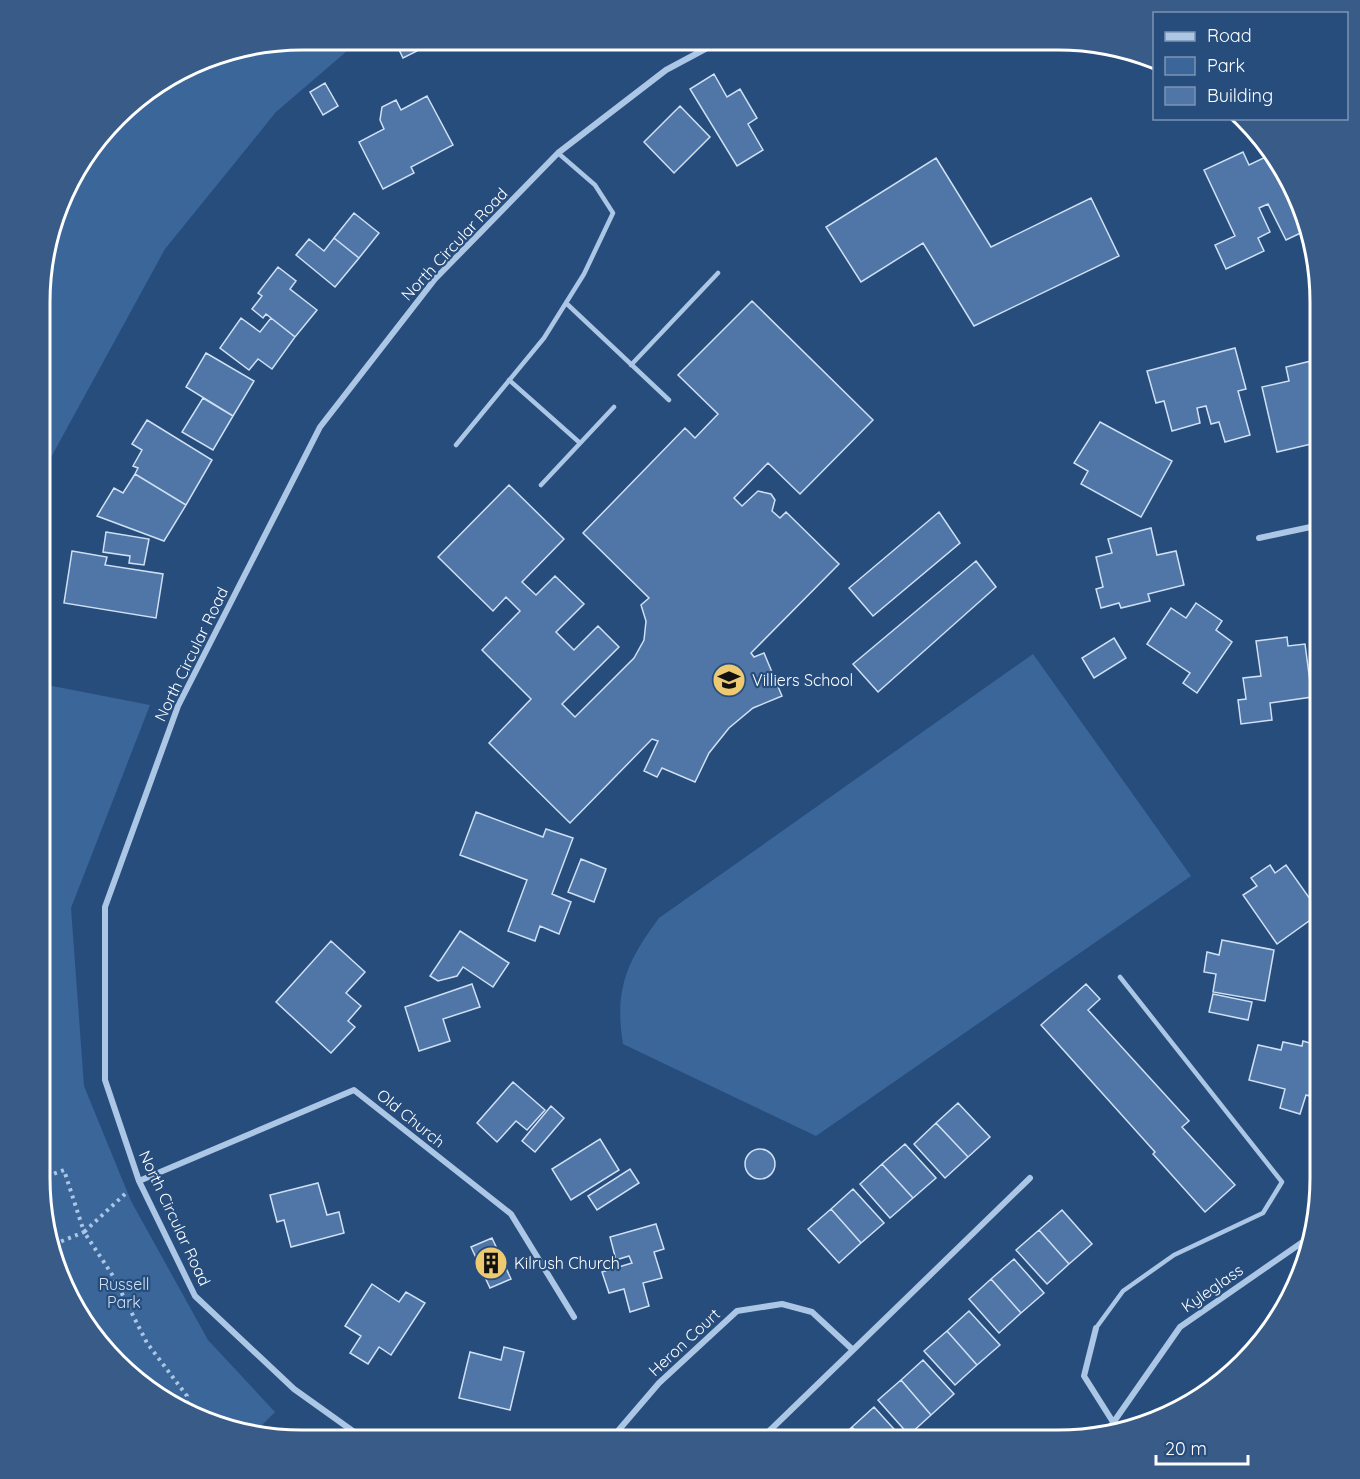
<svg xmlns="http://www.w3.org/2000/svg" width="1360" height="1479" font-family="Quicksand,sans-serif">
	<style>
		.green { fill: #3a669a }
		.building { fill: #4f76a6; stroke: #cfe0f4; stroke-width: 1.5 }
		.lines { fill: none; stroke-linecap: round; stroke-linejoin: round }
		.path { stroke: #acc6e5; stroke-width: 4; stroke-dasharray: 3 4.5; stroke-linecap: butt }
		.lane { stroke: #acc6e5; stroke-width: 4.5 }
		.street { stroke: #acc6e5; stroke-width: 6 }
		.labels { text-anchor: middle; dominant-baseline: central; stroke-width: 4.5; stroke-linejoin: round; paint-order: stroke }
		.street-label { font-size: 16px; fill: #fff; stroke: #274d7d }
		.poi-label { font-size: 16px; fill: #fff; stroke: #274d7d; text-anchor: start }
		.park-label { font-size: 16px; fill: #cfe0f4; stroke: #274d7d }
		.rim { fill: none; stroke: #fff; stroke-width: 3 }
	</style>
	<rect width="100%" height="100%" fill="#274d7d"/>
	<path class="green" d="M302,39H361L276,112L165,249L43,472L44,251L74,170L129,104L217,53Z
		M1033,654L1191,876L816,1136L623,1044C614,990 627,961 659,918Z
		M42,684L150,705L71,908L84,1086L131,1201L208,1340L275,1412L256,1431L171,1405L83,1323L53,1261L40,1194Z"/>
	<path class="building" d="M394,39H412L417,51L403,58Z
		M714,74L727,97L740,89L757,118L748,124L763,150L737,166L690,89Z
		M325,83L338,106L323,115L310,92Z
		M427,96L453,145L411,167L414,173L383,189L359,142L384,129L380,120L382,107L396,100L401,110Z
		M680,106L710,137L674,173L644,142Z
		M1243,152L1249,165L1274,153L1277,156L1307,218L1309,229L1286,240L1268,204L1259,208L1270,232L1258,238L1264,251L1226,269L1215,245L1235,236L1204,170Z
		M936,158L991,247L1091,198L1119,256L974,326L923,243L861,282L826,227Z
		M354,213L379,233L359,258L334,238Z
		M334,238L359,258L335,287L296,255L309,239L324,251Z
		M278,267L296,281L290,289L317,310L295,337L266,314L263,318L252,309L262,296L258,293Z
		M752,301L873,420L800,494L768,463L734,498L742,506L758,491L771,494L775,500L772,511L780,518L786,512L839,564L751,653L754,657L764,653L782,696L753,708L729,728L709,753L695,782L662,768L657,777L644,771L658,741L652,739L570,823L489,743L531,699L482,650L520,611L506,597L493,611L438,557L509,485L564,539L522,582L536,595L555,576L584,604L556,632L574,650L598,626L619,647L562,704L575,717L634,658L644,640L646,621L641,605L649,598L583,533L685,428L695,438L718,414L678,375Z
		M241,318L260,332L271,318L295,337L272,369L258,359L249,370L220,348Z
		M1235,348L1246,389L1238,391L1250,435L1225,442L1219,422L1211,424L1206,406L1197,408L1200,423L1172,431L1164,401L1156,403L1147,371Z
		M206,353L254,381L233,416L186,387Z
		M1311,361L1320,403V442L1277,452L1262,387L1289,381L1286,367Z
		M203,398L233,416L213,450L182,432Z
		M147,420L212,460L186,505L135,474L138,468L133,466L142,450L132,444Z
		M1100,422L1172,461L1141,517L1081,484L1088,471L1074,463Z
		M135,474L186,505L164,541L97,516L114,488L123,493Z
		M939,512L960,543L873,616L849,588Z
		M1151,528L1157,555L1176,551L1184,585L1148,594L1150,601L1121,608L1119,603L1101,608L1096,589L1103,587L1096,557L1112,553L1108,539Z
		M106,532L149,539L144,565L129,563L130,556L103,552Z
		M72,551L107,557L105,565L163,574L156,618L64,603Z
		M976,561L996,587L878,692L853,664Z
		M1320,598V617L1317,599Z
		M1196,603L1222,621L1216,630L1232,642L1197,693L1183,683L1190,673L1147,644L1171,608L1186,618Z
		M1287,637L1288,646L1305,644L1312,697L1270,703L1272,720L1241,724L1238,700L1246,699L1243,678L1261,676L1256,641Z
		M1114,638L1126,658L1094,678L1082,658Z
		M476,812L543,837L546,829L573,838L552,894L571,902L559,934L540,926L535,941L508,931L527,880L460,855Z
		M581,859L606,869L594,902L568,892Z
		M1270,865L1275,873L1286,865L1320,913L1277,944L1243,895L1257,886L1251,878Z
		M460,931L509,963L493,987L463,967L457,976L438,981L430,976Z
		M1222,940L1274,950L1265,1001L1213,992L1216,974L1204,972L1207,952L1219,955Z
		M331,941L365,972L346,993L361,1006L348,1021L355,1027L331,1053L276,1002Z
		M472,984L480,1007L443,1019L450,1041L419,1051L405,1007Z
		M1086,984L1100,999L1088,1010L1189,1121L1182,1127L1235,1185L1205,1212L1153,1154L1155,1152L1041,1025Z
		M1213,994L1252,1002L1248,1020L1209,1012Z
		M1303,1041L1320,1046V1099L1306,1095L1300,1114L1280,1108L1285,1089L1249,1080L1258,1045L1281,1050L1283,1042L1302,1046Z
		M513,1082L545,1110L527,1130L516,1121L497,1142L477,1123Z
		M958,1103L990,1137L968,1157L936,1123Z
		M551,1106L564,1118L535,1152L522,1141Z
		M936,1123L968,1157L945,1178L914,1144Z
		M600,1139L619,1170L571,1200L552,1169Z
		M905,1144L936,1178L913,1198L882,1164Z
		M745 1164a15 15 0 1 1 30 0a15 15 0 1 1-30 0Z
		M882,1164L913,1198L890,1218L860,1184Z
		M630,1169L639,1183L597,1210L588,1196Z
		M318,1183L327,1215L339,1212L344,1233L291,1247L284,1220L277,1222L270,1195Z
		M853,1189L884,1223L861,1243L831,1209Z
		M831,1209L861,1243L839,1263L808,1229Z
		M1062,1210L1092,1244L1069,1264L1039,1230Z
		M656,1224L664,1249L654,1252L662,1278L643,1283L649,1306L630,1312L624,1289L609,1293L602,1272L632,1263L629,1256L616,1260L610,1237Z
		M1039,1230L1069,1264L1047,1284L1016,1250Z
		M492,1238L511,1279L490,1288L471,1247Z
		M1014,1259L1044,1293L1021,1313L991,1279Z
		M991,1279L1021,1313L999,1333L969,1299Z
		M372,1284L399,1302L406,1292L425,1303L391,1355L379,1347L368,1364L350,1353L361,1336L345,1326Z
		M969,1311L1000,1345L977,1365L947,1331Z
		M947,1331L977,1365L955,1385L924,1351Z
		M504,1347L524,1352L510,1410L459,1398L470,1352L501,1360Z
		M923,1360L954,1394L931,1415L901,1380Z
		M901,1380L931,1415L909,1435L878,1400Z
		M874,1407L903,1439H862L852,1427Z
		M852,1427L862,1439H839Z"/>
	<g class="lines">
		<path class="path" d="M40,1179L64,1170L84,1232L50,1246
			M125,1194L84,1232L113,1276L147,1343L187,1396V1410"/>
		<path class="lane" d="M566,303L669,400
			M631,365L718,273
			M509,380L580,443
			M456,445L544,338L584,274L613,213L595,185L558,153
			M541,485L614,407
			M1096,1328L1123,1291L1174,1255L1263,1213L1282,1182L1120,977"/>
		<path class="street" d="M1259,538L1320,525
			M139,1181L354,1090L511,1214L574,1317
			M1096,1328L1084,1376L1113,1422
			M1106,1433L1180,1327L1307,1239
			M364,1439L294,1389L195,1296L139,1181L105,1080V907L178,706L320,427L435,279L558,153L666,70L722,40
			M611,1439L659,1383L737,1311L782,1304L812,1312L853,1350L1030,1178
			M761,1439L853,1350"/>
	</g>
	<defs>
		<symbol id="school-disc" viewBox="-11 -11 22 22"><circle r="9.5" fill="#edc972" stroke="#274d7d"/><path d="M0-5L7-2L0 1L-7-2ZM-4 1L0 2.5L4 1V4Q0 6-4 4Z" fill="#111"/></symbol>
		<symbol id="building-disc" viewBox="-11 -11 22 22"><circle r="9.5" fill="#edc972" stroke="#274d7d"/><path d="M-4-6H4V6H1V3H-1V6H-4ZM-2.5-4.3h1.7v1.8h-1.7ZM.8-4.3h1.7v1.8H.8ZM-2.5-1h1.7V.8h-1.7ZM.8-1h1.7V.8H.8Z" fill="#111"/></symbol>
	</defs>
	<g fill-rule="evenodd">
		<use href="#school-disc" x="710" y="661" width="38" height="38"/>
		<use href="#building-disc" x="472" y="1244" width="38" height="38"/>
	</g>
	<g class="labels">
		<g class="street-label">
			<text transform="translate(454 244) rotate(-47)">North Circular Road</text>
			<text transform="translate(191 654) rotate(-64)">North Circular Road</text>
			<text transform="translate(411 1118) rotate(39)">Old Church</text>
			<text transform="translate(175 1218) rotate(65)">North Circular Road</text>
			<text transform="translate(1212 1288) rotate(-35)">Kyleglass</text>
			<text transform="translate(684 1342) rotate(-43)">Heron Court</text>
		</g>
		<g class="poi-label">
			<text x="752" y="680">Villiers School</text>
			<text x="514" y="1263">Kilrush Church</text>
		</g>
		<g class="park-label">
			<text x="124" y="1284">Russell<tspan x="124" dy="18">Park</tspan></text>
		</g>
	</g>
	<path d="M0 0H1360V1479H0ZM302 50H1058A252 252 0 0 1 1310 302V1178A252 252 0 0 1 1058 1430H302A252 252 0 0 1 50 1178V302A252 252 0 0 1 302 50Z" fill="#385b87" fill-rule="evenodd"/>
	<path class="rim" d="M302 50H1058A252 252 0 0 1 1310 302V1178A252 252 0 0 1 1058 1430H302A252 252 0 0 1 50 1178V302A252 252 0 0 1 302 50Z"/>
	<rect x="1153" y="12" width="195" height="108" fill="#274d7d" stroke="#7d94b1" stroke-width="1.5"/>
	<rect x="1165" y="32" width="30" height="9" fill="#acc6e5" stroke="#7d94b1" stroke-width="1.5"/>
	<text x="1207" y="42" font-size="18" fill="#ffffff">Road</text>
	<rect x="1165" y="57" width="30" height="18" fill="#3a669a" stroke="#7d94b1" stroke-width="1.5"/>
	<text x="1207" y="72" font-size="18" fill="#ffffff">Park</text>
	<rect x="1165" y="87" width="30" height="18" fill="#4f76a6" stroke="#7d94b1" stroke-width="1.5"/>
	<text x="1207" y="102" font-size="18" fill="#ffffff">Building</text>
	<path d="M1156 1455v9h92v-9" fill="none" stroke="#ffffff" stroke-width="3"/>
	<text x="1165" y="1455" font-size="18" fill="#ffffff" stroke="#274d7d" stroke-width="4.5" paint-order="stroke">20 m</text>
</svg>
